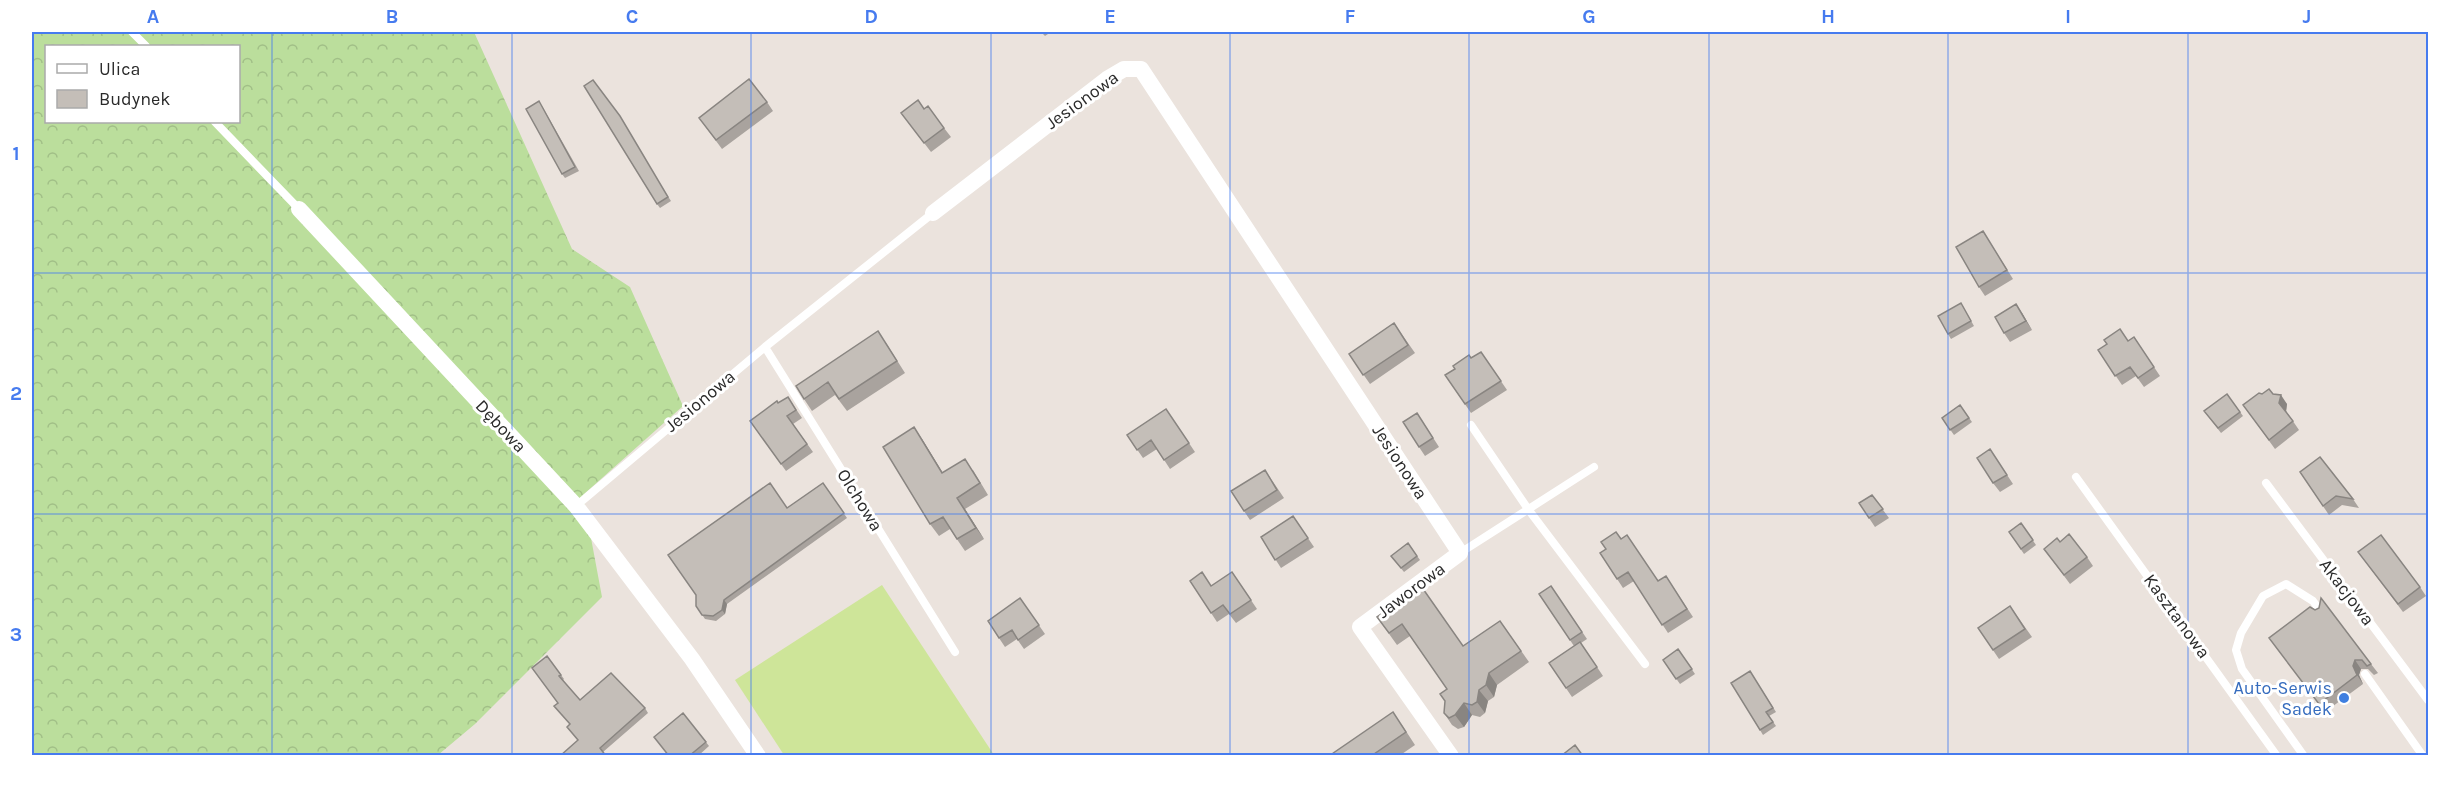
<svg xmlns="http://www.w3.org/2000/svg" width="2460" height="787" font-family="Karla,sans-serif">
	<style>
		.forest { fill: url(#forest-crowns); fill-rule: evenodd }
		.pitch { fill: #cee599 }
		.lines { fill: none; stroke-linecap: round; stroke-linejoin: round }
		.lane { stroke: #fff; stroke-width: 8 }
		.street { stroke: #fff; stroke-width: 16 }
		.wall { fill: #a9a39e }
		.shaded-wall { fill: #898581 }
		.building { fill: #c4beb8; stroke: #898581; stroke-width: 1.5 }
		.grid { fill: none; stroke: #467bef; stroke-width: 1.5; stroke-opacity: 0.55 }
		.shop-dot { fill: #3f7fe0; stroke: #fff; stroke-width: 2 }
		.labels { text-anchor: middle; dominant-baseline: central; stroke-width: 6; stroke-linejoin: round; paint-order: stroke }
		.street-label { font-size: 18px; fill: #2a2a2a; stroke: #fff }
		.shop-label { font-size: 18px; fill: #366cbe; stroke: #fff; text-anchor: end }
		.neatline { fill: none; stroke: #467bef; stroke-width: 2 }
		.grid-label { font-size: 20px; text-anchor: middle; font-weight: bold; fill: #467bef }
	</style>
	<defs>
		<pattern id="forest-crowns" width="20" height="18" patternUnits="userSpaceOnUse" patternTransform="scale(1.5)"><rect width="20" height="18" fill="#bbde9c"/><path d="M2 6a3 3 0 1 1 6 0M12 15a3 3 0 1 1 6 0" fill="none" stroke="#a1bf87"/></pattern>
	</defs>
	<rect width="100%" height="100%" fill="#ebe3dd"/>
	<path class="forest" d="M32,32H474L572,249L630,287L683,406L583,495L602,597L475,724L438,755H32ZM46,46H238V122H46Z"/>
	<path class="pitch" d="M882,585L994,755H784L735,680Z"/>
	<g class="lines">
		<path class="lane" d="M132,32L146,46
			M215,122L299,209
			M765,347L955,652
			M1471,425L1528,509L1645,664
			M2076,477L2277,756
			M2266,483L2428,700
			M576,506L765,347L933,213
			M1460,553L1594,467
			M2365,674L2423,756
			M2304,756L2242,669L2236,650L2241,633L2263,596L2286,584L2313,601L2321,612"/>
		<path class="street" d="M299,209L576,506L692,659L758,756
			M933,213L1107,79L1124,69H1141L1460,553L1360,627L1451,756"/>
	</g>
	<path class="wall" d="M1041,32H1051L1045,36Z
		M593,80L671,201L660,208L657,204Z
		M767,102L773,111L722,149L699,118Z
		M542,106L579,171L565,178L562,174Z
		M924,109L944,128L951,137L931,152L908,122Z
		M1983,231L2013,279L1985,296L1979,287Z
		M1961,303L1974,326L1951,339L1948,334Z
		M2022,313L2032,330L2010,342L2004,333Z
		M1394,323L1415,353L1370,384L1349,354Z
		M2134,337L2160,376L2144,387L2136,376L2122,385L2098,350L2128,341Z
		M886,343L905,373L847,411L835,395L812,411L804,399Z
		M1481,352L1507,390L1471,413L1445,375Z
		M2227,394L2243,416L2221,433L2204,411Z
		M2262,394H2273L2287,404L2286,411L2299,430L2275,449L2243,405Z
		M788,397L802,418L793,424L813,452L786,471L750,421Z
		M1960,405L1972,422L1954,435L1942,418Z
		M1166,409L1195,452L1170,469L1157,449L1143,458L1127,435Z
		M1423,422L1439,447L1425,456L1419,447Z
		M922,439L943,473L973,470L988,495L965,509L984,539L965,551L950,529L939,536L930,524Z
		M1996,458L2013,484L2000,492L1993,483Z
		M1265,470L1284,498L1250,520L1244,511Z
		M2300,472L2353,499L2359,508L2342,505L2329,515Z
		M823,483L847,518L727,604L725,614L716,621L705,619L696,606V595L787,508Z
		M1872,495L1889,518L1875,527L1859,503Z
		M1293,516L1314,547L1281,568L1261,537Z
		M2021,523L2036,545L2024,554L2009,532Z
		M1621,539L1659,581L1666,576L1693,617L1668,633L1634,581L1623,588L1600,553Z
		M2060,542L2087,557L2093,566L2070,584L2044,549Z
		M1408,543L1420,560L1404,572L1391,556Z
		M2358,552L2420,587L2426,596L2403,612Z
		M1232,572L1257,609L1236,623L1229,614L1217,622L1190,581L1212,586Z
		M1421,586L1463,646L1500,621L1529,662L1497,685L1494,697L1488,701L1485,713L1480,717L1472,715L1464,727L1458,729L1452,725L1444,713L1447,689L1410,636L1397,645L1377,617Z
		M1551,586L1587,639L1581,643L1603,676L1572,697L1549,663L1574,646L1539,594Z
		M1020,598L1045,634L1024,649L1017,639L1005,647L999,638Z
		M2010,606L2032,637L1999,659L1978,628Z
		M2310,607L2371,664L2378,673L2374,675L2368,669H2361L2359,675L2363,684L2325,712L2275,646Z
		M1678,649L1695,674L1680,684L1663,660Z
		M547,656L564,679L563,680L580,700L645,708L648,713L603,752L578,740L567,727L570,724L554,706L558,703Z
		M1750,671L1776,712L1769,716L1776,726L1763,735L1760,730Z
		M683,713L709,746L698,756H668Z
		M1402,725L1415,745L1399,756H1329Z"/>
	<path class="shaded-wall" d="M2016,304L2022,313L2032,330L2026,321Z
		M2281,395L2287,404L2286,412L2279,403Z
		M914,427L922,439L950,485L942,473Z
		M957,498L965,509L984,539L976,528Z
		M724,600L727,604L725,614L722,610Z
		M2355,660L2361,669L2359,675L2363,684L2357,675L2353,666Z
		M1489,673L1497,685L1494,697L1486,685Z
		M1479,690L1488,701L1485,713L1477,702Z
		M1464,703L1472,715L1464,727L1455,715Z"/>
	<path class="building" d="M749,79L767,102L716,140L699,118Z
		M593,80L620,116L668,197L657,204L584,86Z
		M918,100L924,109L928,106L944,128L924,143L901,113Z
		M539,101L575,167L562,174L526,109Z
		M1983,231L2007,270L1979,287L1956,247Z
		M1961,303L1971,321L1948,334L1938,316Z
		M2016,304L2026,321L2004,333L1995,317Z
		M1394,323L1408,345L1363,375L1349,354Z
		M2120,329L2128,341L2134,337L2154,367L2138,378L2130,367L2115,376L2098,350L2107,344L2104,340Z
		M878,331L897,361L839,399L828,382L804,399L796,386Z
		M1481,352L1501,381L1465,404L1445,375L1455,369L1453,366L1469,355L1471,358Z
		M2269,389L2273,394L2281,395L2279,403L2293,421L2269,440L2243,405L2259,393L2262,394Z
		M2227,394L2240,412L2218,428L2204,411Z
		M788,397L796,410L787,416L807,444L781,464L750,421L777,401L778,403Z
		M1960,405L1969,418L1950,430L1942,418Z
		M1166,409L1189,443L1164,460L1151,440L1137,450L1127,435Z
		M1417,413L1433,438L1419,447L1403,422Z
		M914,427L942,473L965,459L980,483L957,498L976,528L957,539L943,517L930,524L883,447Z
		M1990,449L2007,475L1993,483L1977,458Z
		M2320,457L2353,499L2336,496L2323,506L2300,472Z
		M1265,470L1277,490L1244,511L1231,491Z
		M770,483L787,508L823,483L844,513L724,600L722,610L713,616L702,615L696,606V595L668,555Z
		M1872,495L1883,509L1869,518L1859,503Z
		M1293,516L1308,538L1275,560L1261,537Z
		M2021,523L2033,540L2021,549L2009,532Z
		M1616,532L1621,539L1627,535L1658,581L1666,576L1687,609L1662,625L1628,572L1617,579L1600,553L1606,549L1601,542Z
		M2069,534L2087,557L2064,575L2044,549L2057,538L2060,542Z
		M2381,535L2420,587L2398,604L2358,552Z
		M1408,543L1417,556L1401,568L1391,556Z
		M1202,572L1211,586L1232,572L1251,600L1230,614L1223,605L1211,613L1190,581Z
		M1421,586L1463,646L1500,621L1521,651L1489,673L1486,685L1479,690L1477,702L1472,705L1464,703L1455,715L1449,718L1444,713L1445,701L1440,694L1447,689L1402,624L1389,633L1377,617Z
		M1551,586L1582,632L1570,640L1539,594Z
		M1020,598L1039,625L1018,640L1012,630L999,638L988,621Z
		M2321,598L2371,664L2367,666L2362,660H2355L2353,666L2357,675L2319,704L2269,638L2310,607L2315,610L2319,608Z
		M2010,606L2025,629L1993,650L1978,628Z
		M1580,642L1597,667L1566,688L1549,663Z
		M1678,649L1692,669L1676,679L1663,660Z
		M547,656L561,675L559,676L580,700L611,673L645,708L600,748L606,756H560L578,740L567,727L570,724L554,706L558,703L532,668Z
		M1750,671L1773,708L1766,712L1773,722L1760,730L1731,683Z
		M1393,712L1406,732L1371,756H1329Z
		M683,713L706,742L689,756H669L654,737Z
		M1575,745L1583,756H1561Z"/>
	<path class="grid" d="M272,32V756M512,32V756M751,32V756M991,32V756M1230,32V756M1469,32V756M1709,32V756M1948,32V756M2188,32V756M32,273H2428M32,514H2428"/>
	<circle class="shop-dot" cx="2344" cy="698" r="6"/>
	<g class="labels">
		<g class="street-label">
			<text transform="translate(1082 100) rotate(-36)">Jesionowa</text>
			<text transform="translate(700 401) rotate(-40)">Jesionowa</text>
			<text transform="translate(501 426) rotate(47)">Dębowa</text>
			<text transform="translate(1400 462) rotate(57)">Jesionowa</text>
			<text transform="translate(860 500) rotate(58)">Olchowa</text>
			<text transform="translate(1411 590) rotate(-37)">Jaworowa</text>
			<text transform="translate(2347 592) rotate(53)">Akacjowa</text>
			<text transform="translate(2177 616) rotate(54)">Kasztanowa</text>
		</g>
		<g class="shop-label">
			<text x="2332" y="688">Auto-Serwis<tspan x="2332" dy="21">Sadek</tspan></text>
		</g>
	</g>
	<rect width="2460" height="787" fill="none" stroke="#ffffff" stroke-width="66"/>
	<rect x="45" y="45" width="195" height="78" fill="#ffffff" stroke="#aaaaaa" stroke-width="1.5"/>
	<rect x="57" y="64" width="30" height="9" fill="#ffffff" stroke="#aaaaaa" stroke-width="1.5"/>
	<text x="99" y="75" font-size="18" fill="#2a2a2a">Ulica</text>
	<rect x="57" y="90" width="30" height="18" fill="#c4beb8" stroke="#aaaaaa" stroke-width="1.5"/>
	<text x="99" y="105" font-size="18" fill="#2a2a2a">Budynek</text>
	<rect x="33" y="33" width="2394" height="721" class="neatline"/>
	<g class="grid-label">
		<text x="153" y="23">A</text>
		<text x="392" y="23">B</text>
		<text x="632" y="23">C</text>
		<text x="871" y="23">D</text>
		<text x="1110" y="23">E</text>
		<text x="1350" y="23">F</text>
		<text x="1589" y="23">G</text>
		<text x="1828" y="23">H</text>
		<text x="2068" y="23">I</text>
		<text x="2307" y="23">J</text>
		<text x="16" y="160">1</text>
		<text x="16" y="400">2</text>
		<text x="16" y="641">3</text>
	</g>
</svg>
